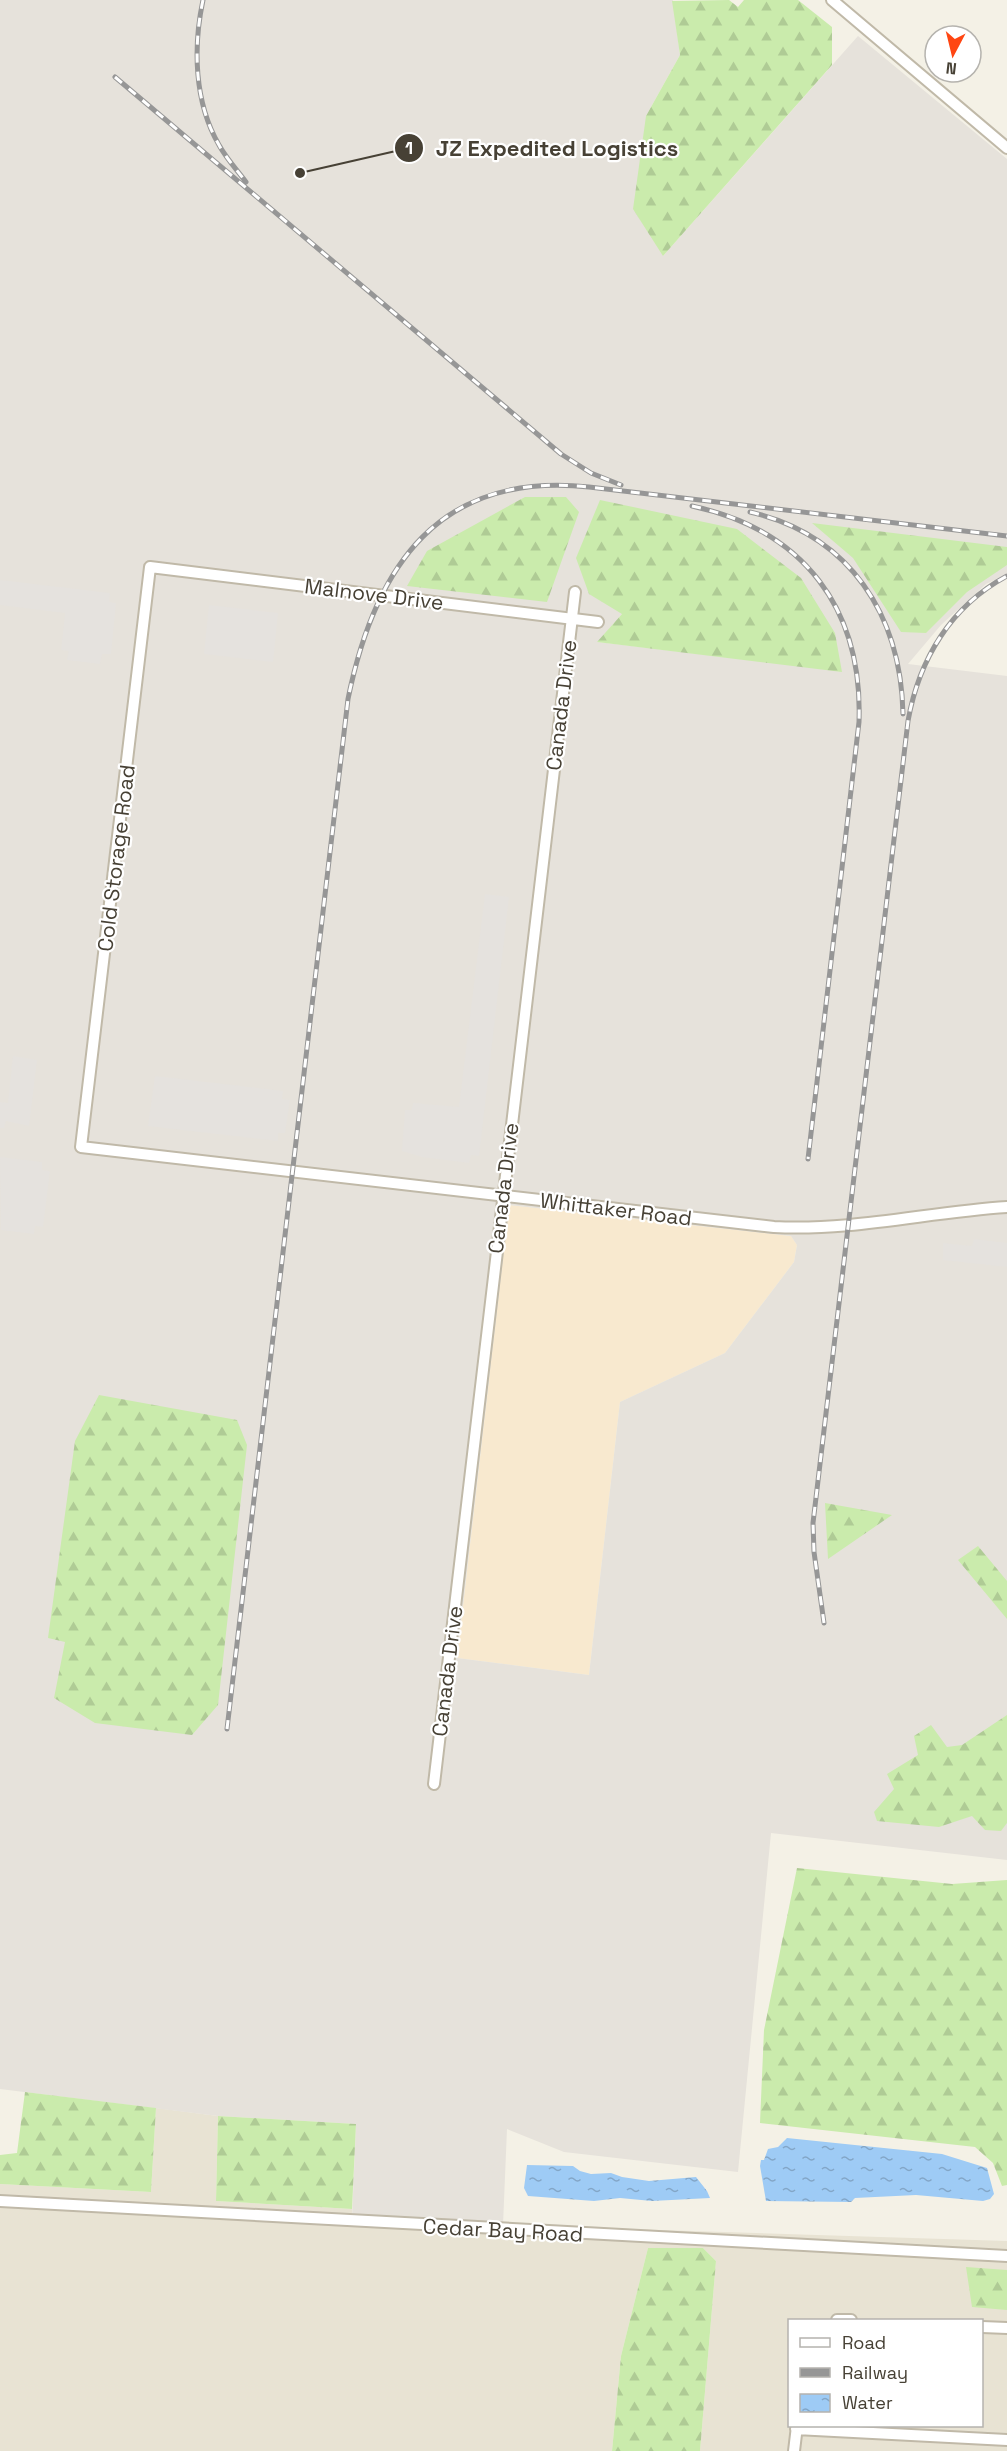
<svg xmlns="http://www.w3.org/2000/svg" width="1007" height="2451" font-family="'Space Grotesk',sans-serif">
	<style>
		.residential { fill: #e8e3d3; fill-rule: evenodd }
		.commercial { fill: #f8e9cf }
		.industrial { fill: #e6e2db; fill-rule: evenodd }
		.forest { fill: url(#forest-firs) }
		.parking { fill: #e5e2de }
		.water { fill: url(#water-ripples) }
		.lines { fill: none; stroke-linecap: round; stroke-linejoin: round }
		.minor-casing { stroke: #c0b9a8; stroke-width: 14 }
		.minor { stroke: #fff; stroke-width: 10 }
		.rail-casing { stroke: #969696; stroke-width: 5 }
		.rail { stroke: #fff; stroke-width: 3; stroke-dasharray: 9; stroke-linecap: butt }
		.labels { text-anchor: middle; dominant-baseline: central; stroke-width: 4.5; stroke-linejoin: round; paint-order: stroke }
		.street-label { font-size: 21px; fill: #474135; stroke: #fff }
		.leader { fill: none; stroke: #474135; stroke-width: 2 }
		.callout-dot { fill: #474135; stroke: #fff; stroke-width: 2 }
		.mark-label { font-size: 18px; text-anchor: middle; font-weight: bold; fill: #fff }
		.callout-label { font-size: 22px; text-anchor: middle; font-weight: bold; fill: #474135; stroke: #fff; stroke-width: 4.5; stroke-linejoin: round; paint-order: stroke }
	</style>
	<defs>
		<pattern id="forest-firs" width="22" height="20" patternUnits="userSpaceOnUse" patternTransform="scale(1.5)"><rect width="22" height="20" fill="#caebac"/><path d="M5 1l3.5 6h-7zM16 11l3.5 6h-7z" fill="#afcb95"/></pattern>
		<pattern id="water-ripples" width="26" height="14" patternUnits="userSpaceOnUse" patternTransform="scale(1.5)"><rect width="26" height="14" fill="#9ecbf5"/><path d="M2 4q2-2 4 0t4 0M15 11q2-2 4 0t4 0" fill="none" stroke="#83a6c7"/></pattern>
	</defs>
	<rect width="100%" height="100%" fill="#f4f1e6"/>
	<path class="residential" d="M156,2108L218,2116L216,2201L352,2209V2218L503,2225L1007,2241V2451H700L716,2261L703,2248H648L621,2356L612,2451H0V2184L151,2192ZM790,2320H982V2426H790Z"/>
	<path class="commercial" d="M509,1205L791,1236L797,1245L794,1262L725,1353L620,1402L589,1675L457,1658Z"/>
	<path class="industrial" d="M0,0H673L680,55L646,116L663,256L858,36L1007,159V574L986,584L941,625L908,664L1007,676V1860L771,1833L738,2172L564,2152L507,2129L503,2225L352,2218L356,2124L218,2116L0,2089ZM622,614L842,671L598,642ZM509,1205L791,1236L797,1245L794,1262L725,1353L620,1402L589,1675L457,1658Z"/>
	<path class="forest" d="M729,0L738,7L744,0H798L832,27V65L663,256L633,209L646,116L680,55L672,1Z
		M525,497H566L579,512L547,602L407,586L427,551Z
		M600,500L737,529L801,578L835,633L842,672L597,642L622,614L589,594L576,558Z
		M812,523L1007,547V565L967,592L926,633L901,632L853,558Z
		M99,1395L237,1420L247,1445L218,1705L192,1735L95,1723L54,1698L65,1642L48,1638L75,1441Z
		M825,1503L892,1515L828,1559Z
		M978,1546L1007,1581V1619L958,1560Z
		M1007,1715V1823L1001,1831L985,1830L972,1816L939,1827L877,1821L874,1812L894,1789L887,1774L918,1755L914,1736L931,1725L947,1747L962,1745Z
		M797,1868L952,1884L1007,1880V2185L1002,2186L993,2163L975,2147L760,2123L764,2030Z
		M25,2092L156,2108L151,2192L0,2184V2155L17,2153Z
		M218,2116L356,2124L352,2209L216,2201Z
		M648,2248H703L716,2261L700,2451H612L621,2356Z
		M966,2267L1007,2270V2310L972,2307Z"/>
	<path class="parking" d="M0,580L110,593L109,602L116,603L111,654H102L100,664L67,660L69,651L61,650L65,613L0,605Z
		M209,605L278,613L273,662L204,654Z
		M485,894L509,897L479,1156L471,1155L469,1163L422,1157L402,1151L405,1110H412L413,1103L459,1107Z
		M13,1056L37,1060L29,1126L6,1121L4,1128H0V1102L8,1103Z
		M155,1076L283,1091L282,1099L290,1100L285,1133H278V1141L148,1126Z
		M0,1157L42,1162V1170L50,1171L43,1227L35,1226L34,1234L1,1230Z
		M974,1239L1007,1243V1267L943,1260V1243L972,1246Z"/>
	<path class="water" d="M787,2138L942,2154L987,2168L994,2194L990,2199L983,2201L916,2195L855,2198L851,2202L766,2201L760,2166L761,2160H764L768,2149L778,2147Z
		M527,2165L573,2166L580,2171L591,2174L611,2173L622,2177L649,2181L696,2177L707,2191L710,2198L652,2201L620,2198L594,2201L528,2196L524,2188Z"/>
	<g class="lines">
		<defs>
			<path id="minor" d="M832,0L1007,148
				M598,622L150,567L81,1147L774,1227C855,1231 928,1212 1007,1207
				M434,1784L575,592
				M0,2201L1007,2256
				M837,2320H851
				M982,2327L1007,2328
				M796,2429L1007,2440
				M794,2451L797,2426"/>
		</defs>
		<use href="#minor" class="minor-casing"/>
		<use href="#minor" class="minor"/>
		<defs>
			<path id="rail" d="M203,0C193,47 194,102 219,145C226,158 237,170 246,182
				M115,77L561,454L591,473L621,485
				M692,506C804,530 863,609 859,722L808,1159
				M750,512C850,535 901,615 903,714
				M824,1623L814,1552L813,1523L908,721C919,659 951,606 1007,576
				M227,1729L348,699C375,566 439,471 589,487L1007,536"/>
		</defs>
		<use href="#rail" class="rail-casing"/>
		<use href="#rail" class="rail"/>
	</g>
	<g class="labels">
		<g class="street-label">
			<text transform="translate(374 594) rotate(7)">Malnove Drive</text>
			<text transform="translate(561 705) rotate(-83)">Canada Drive</text>
			<text transform="translate(116 858) rotate(-83)">Cold Storage Road</text>
			<text transform="translate(503 1188) rotate(-83)">Canada Drive</text>
			<text transform="translate(616 1209) rotate(7)">Whittaker Road</text>
			<text transform="translate(447 1671) rotate(-83)">Canada Drive</text>
			<text transform="translate(503 2230) rotate(3)">Cedar Bay Road</text>
		</g>
	</g>
	<path class="leader" d="M300 173L409 148"/>
	<g class="callout-dot">
		<circle cx="300" cy="173" r="6"/>
		<circle cx="409" cy="148" r="15"/>
	</g>
	<g class="mark-label">
		<text x="409" y="154">1</text>
	</g>
	<g class="callout-label">
		<text x="557" y="156">JZ Expedited Logistics</text>
	</g>
	<rect x="788" y="2319" width="195" height="108" fill="#ffffff" stroke="#b5b3ae" stroke-width="1.5"/>
	<rect x="800" y="2338" width="30" height="9" fill="#ffffff" stroke="#b5b3ae" stroke-width="1.5"/>
	<text x="842" y="2349" font-size="18" fill="#474135">Road</text>
	<rect x="800" y="2368" width="30" height="9" fill="#969696" stroke="#b5b3ae" stroke-width="1.5"/>
	<text x="842" y="2379" font-size="18" fill="#474135">Railway</text>
	<rect x="800" y="2394" width="30" height="18" fill="url(#water-ripples)" stroke="#b5b3ae" stroke-width="1.5"/>
	<text x="842" y="2409" font-size="18" fill="#474135">Water</text>
	<g transform="translate(953 54) rotate(187)"><circle r="28" fill="#ffffff" stroke="#b5b3ae" stroke-width="1.5"/>
	<path d="M0-4.5L10 22L0 15L-10 22Z" fill="#ff4612"/>
	<text y="-9" font-size="16" font-weight="bold" text-anchor="middle" fill="#474135">N</text>
	</g>
</svg>
